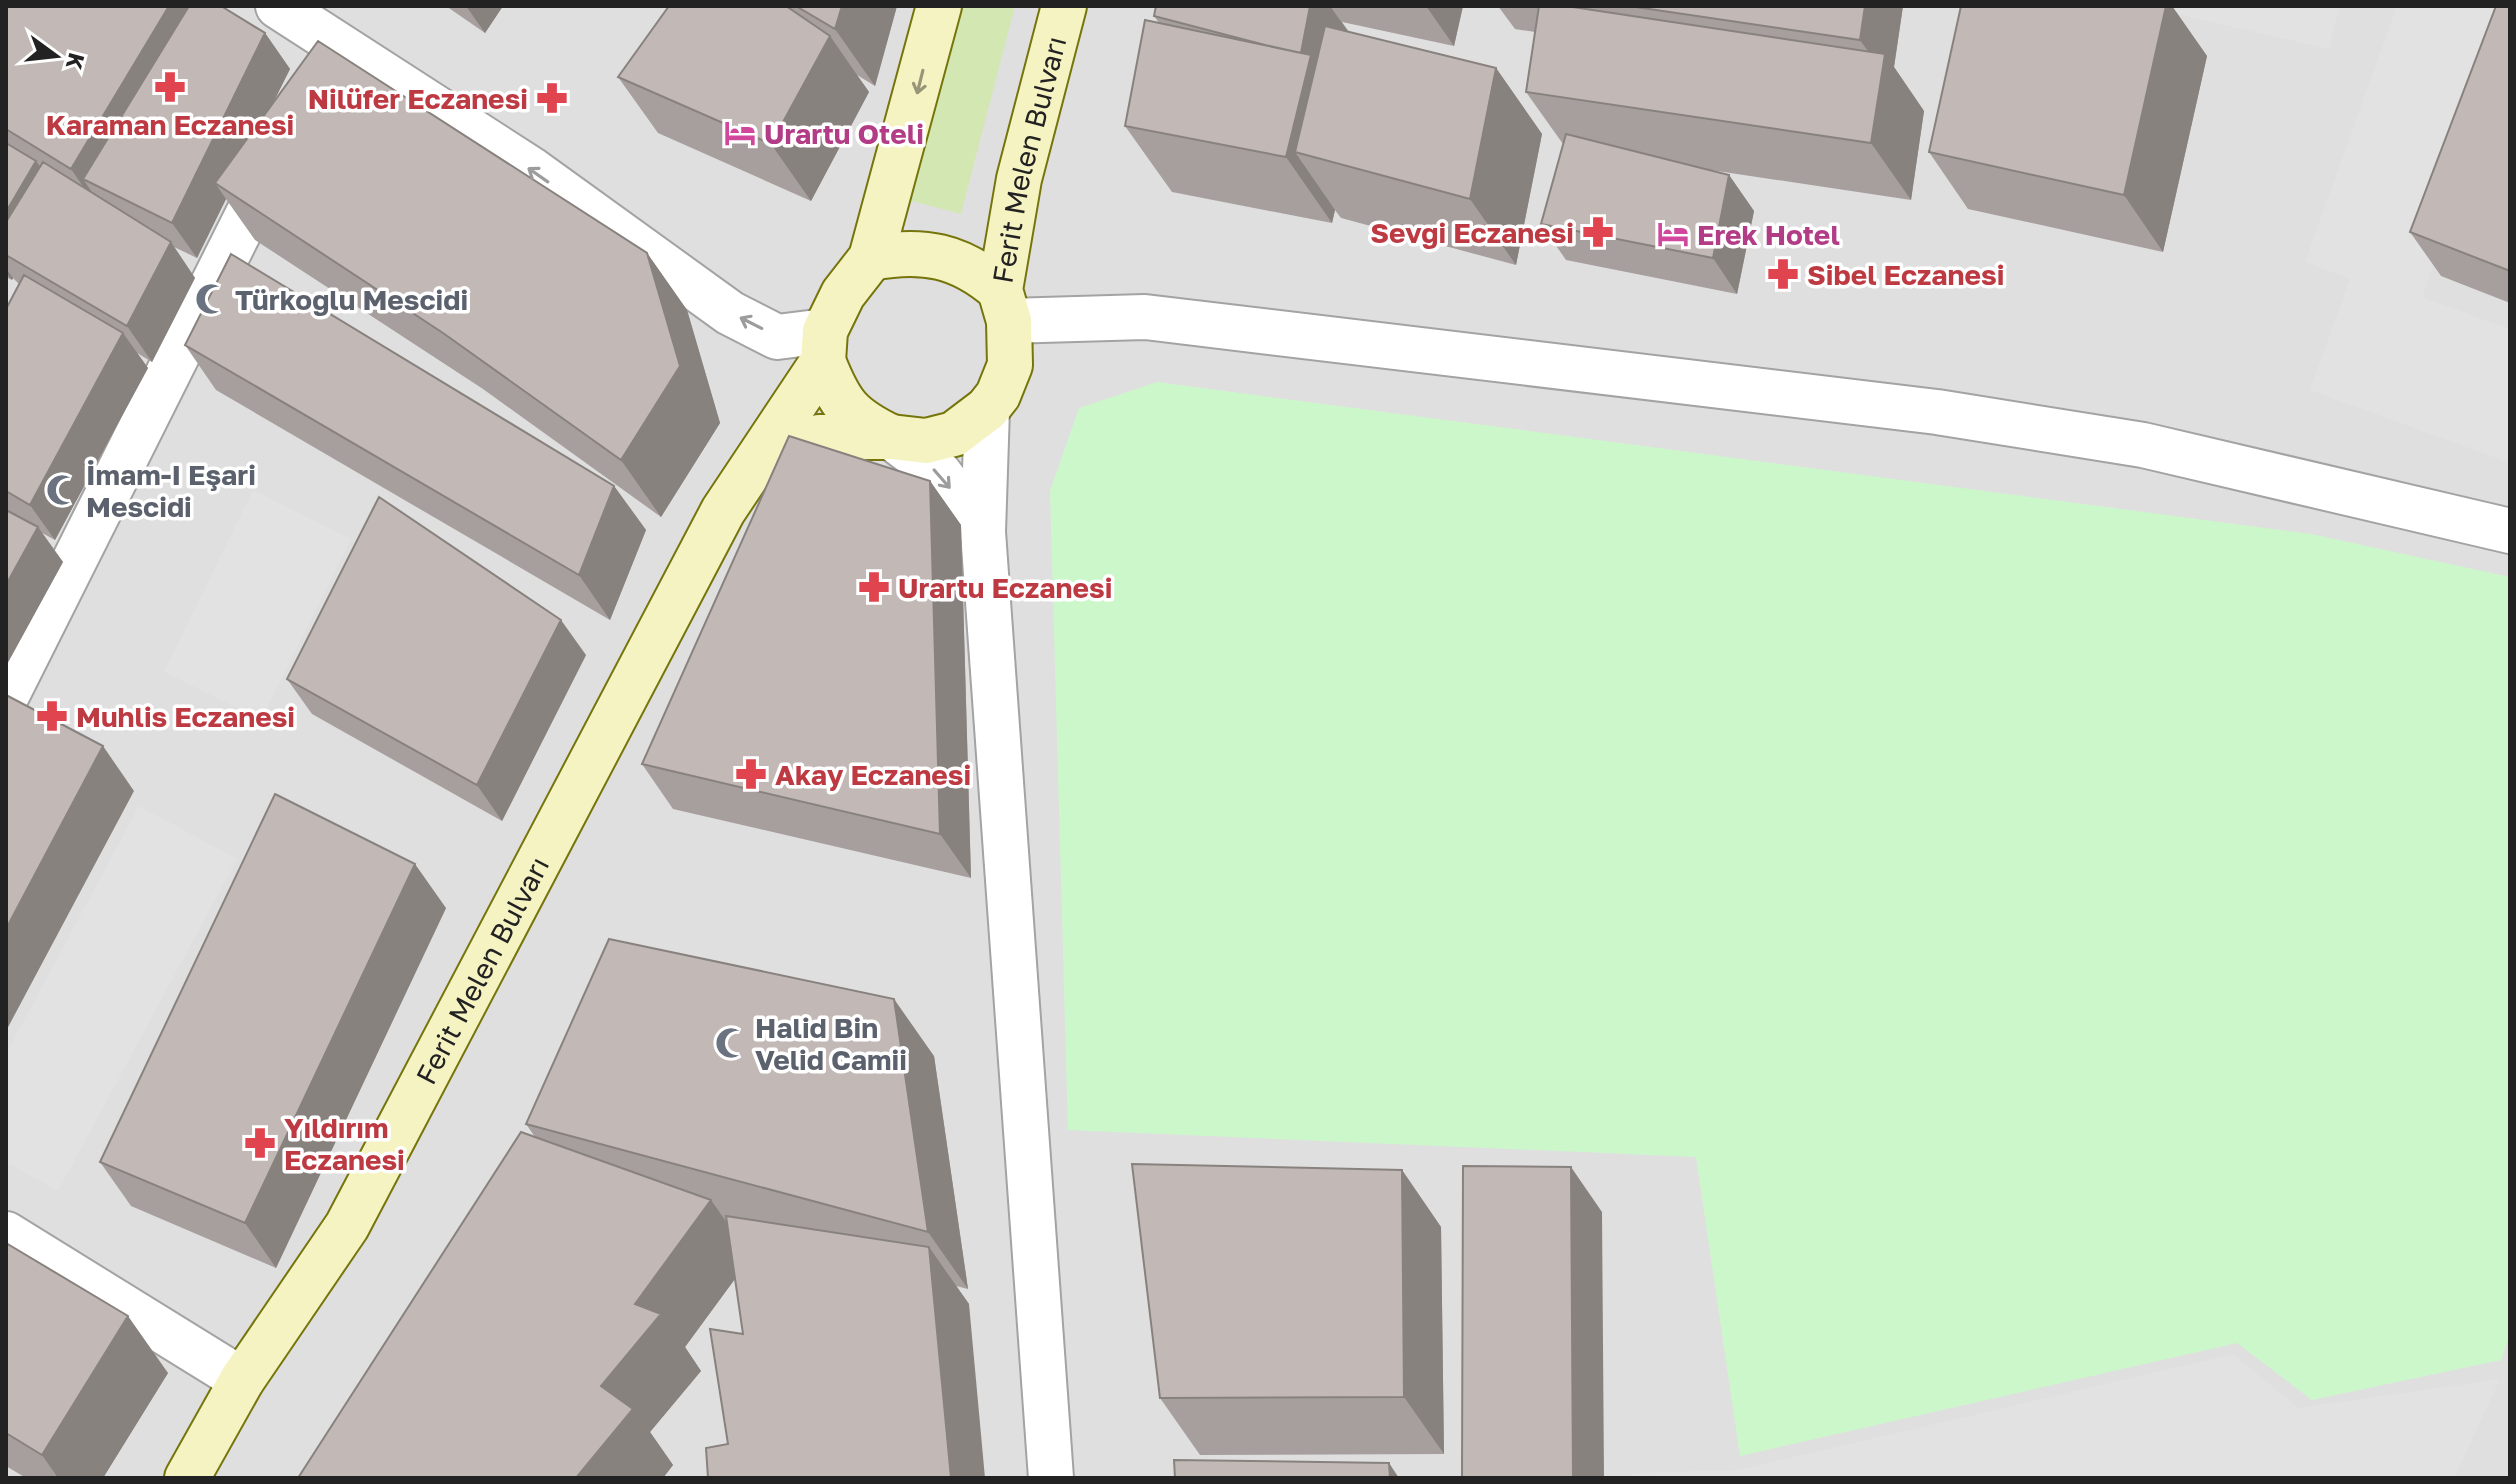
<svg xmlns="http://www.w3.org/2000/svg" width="2516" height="1484" font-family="'Golos Text',sans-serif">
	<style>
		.residential { fill: #e0dfdf }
		.grass { fill: #d3e7b3 }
		.park { fill: #ccf7cb }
		.parking { fill: #e2e2e2 }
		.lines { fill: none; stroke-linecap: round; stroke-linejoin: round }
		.minor-casing { stroke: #a3a3a3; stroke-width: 48 }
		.secondary-casing { stroke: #75750c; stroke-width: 48 }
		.minor { stroke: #fff; stroke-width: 44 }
		.secondary { stroke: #f6f3c2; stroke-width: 44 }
		.wall { fill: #a79f9d }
		.shaded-wall { fill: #88827f }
		.building { fill: #c2b9b6; stroke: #88827f; stroke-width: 2 }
		.oneway { stroke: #97957a }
		.oneway2 { stroke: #9c9c9c }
		.labels { text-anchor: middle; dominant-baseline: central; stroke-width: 7; stroke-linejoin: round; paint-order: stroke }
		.health-label { font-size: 28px; font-weight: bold; fill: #be3a42; stroke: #fff; text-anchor: start }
		.hotel-label { font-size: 28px; font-weight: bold; fill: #b23c85; stroke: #fff; text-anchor: start }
		.street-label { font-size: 28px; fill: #222; stroke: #fff }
		.worship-label { font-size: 28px; font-weight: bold; fill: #5b616d; stroke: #fff; text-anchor: start }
	</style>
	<rect width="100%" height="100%" fill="#f1eee9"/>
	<path class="residential" d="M6,6H2510V1478H6Z"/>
	<path class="grass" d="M958,6H1015L961,214L908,200Z"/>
	<path class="park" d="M1157,382L2311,534L2510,577V1334L2501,1360L2312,1400L2237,1343L1740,1456L1696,1157L1068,1130L1050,491L1079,408Z"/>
	<path class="parking" d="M2142,6H2339L2329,49Z
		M2397,6H2504L2510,54L2422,297L2510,329V463L2310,390L2350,279L2305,262Z
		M253,490L351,539L261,720L164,672Z
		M139,806L237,859L58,1191L6,1162V1054Z
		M2233,1354L2298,1408L2500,1379L2454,1478H1632V1473L1739,1470Z"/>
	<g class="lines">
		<defs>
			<path id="minor" d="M278,6L532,170L730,313L777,337L825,331
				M1009,321L1145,317L1937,412L2143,445L2510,531
				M987,409L983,532L1051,1478
				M891,437L939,473L983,532
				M6,697L270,170
				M6,1234L242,1380"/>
			<g id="secondary">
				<path d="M871,258C923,248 960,255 1000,290"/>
				<path d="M823,361C840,404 849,417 891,437"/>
				<path id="s1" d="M763,454L819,437H891L926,441L954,434L987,409L998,395L1010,365L1009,321L1000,290L1019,179L1064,6"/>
				<path id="s2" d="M187,1478L242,1380L347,1226L723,511L823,361L825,331L843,294L871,258L939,6"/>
			</g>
		</defs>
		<use href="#minor" class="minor-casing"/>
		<use href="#secondary" class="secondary-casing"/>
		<use href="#minor" class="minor"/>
		<use href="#secondary" class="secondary"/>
	</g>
	<path class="wall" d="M6,6H227L226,9L265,33L290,69L272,104L647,253L687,310L720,423L661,517L483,389L255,240L226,199L197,258L174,247L195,278L152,362L137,353L148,368L55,540L42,533L63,562L6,666V309L19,284L13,278L12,280L6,277Z
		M446,6H503L485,33Z
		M669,6H897L875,86L857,75L869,92L811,201L658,133L618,77Z
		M1156,6H1463L1454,46L1342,22L1349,32L1496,68L1542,134L1516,265L1341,218L1335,210L1332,223L1172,192L1125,126L1159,23L1154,16Z
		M1498,6H1903L1894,67L1924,111L1911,200L1704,169L1729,175L1754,211L1737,294L1566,260L1541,224L1563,144L1526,92L1535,32L1515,29Z
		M1961,6H2172L2207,56L2163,252L1968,209L1929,152Z
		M2510,6V303L2441,276L2410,232Z
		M185,345L614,486L646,530L610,620L216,390Z
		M930,481L961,525L971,878L673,809L642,764Z
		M586,655L502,821L312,714L287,679Z
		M446,908L276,1268L131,1206L100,1162Z
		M934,1056L968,1289L956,1286L969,1304L728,1444L743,1334L735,1279L685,1347L701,1371L650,1432L673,1465L663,1478L535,1137L526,1124Z
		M1402,1170L1441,1227L1444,1454L1200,1455L1160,1398Z
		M6,1243L168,1373L103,1478H26L6,1466Z"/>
	<path class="shaded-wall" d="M169,6H227L114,194L83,179L104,210L102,214L71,169Z
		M466,6H503L485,33Z
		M842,6H897L875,86L835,29Z
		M1310,6H1330L1355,41L1295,152L1335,210L1332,223L1286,157L1300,55Z
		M1426,6H1463L1454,46Z
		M1865,6H1903L1894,67L1924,111L1911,200L1871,143L1882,71L1860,40Z
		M2166,6H2172L2207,56L2163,252L2124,195Z
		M265,33L290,69L229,192L215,183L226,199L197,258L172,223Z
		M830,36L869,92L811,201L771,144Z
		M1496,68L1542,134L1516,265L1470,199Z
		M36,161L61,196L6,255V212Z
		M1729,175L1754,211L1737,294L1713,258Z
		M171,242L195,278L152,362L127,326Z
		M647,253L687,310L720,423L661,517L621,460Z
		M6,269L13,278L12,280L6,272Z
		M123,333L148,368L55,540L30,505Z
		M930,481L961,525L971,878L940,834Z
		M614,486L646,530L610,620L579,575Z
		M38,527L63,562L6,666V585Z
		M561,620L586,655L502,821L477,785Z
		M103,746L134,791L6,1031V929Z
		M415,864L446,908L276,1268L245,1223Z
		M894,999L934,1056L968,1289L928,1232Z
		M1571,1167L1602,1212L1604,1478H1573Z
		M1402,1170L1441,1227L1444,1454L1404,1397Z
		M711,1200L751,1257L685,1347L701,1371L650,1432L673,1465L663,1478H576L601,1386L635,1304Z
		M929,1247L969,1304L985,1478H951Z
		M128,1316L168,1373L103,1478H58L42,1455Z
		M1389,1463L1399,1478H1390Z"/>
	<path class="building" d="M6,6H169L71,169L6,129Z
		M189,6H221L265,33L172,223L83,179Z
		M669,6H786L830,36L771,144L618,77Z
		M796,6H842L835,29Z
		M1156,6H1310L1301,53L1265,45L1154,16Z
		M1539,6H1566L1885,54L1871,143L1526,92Z
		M1629,6H1865L1860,40Z
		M1961,6H2166L2124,195L1929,152Z
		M2496,6H2510V271L2410,232Z
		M1145,20L1311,55L1286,157L1125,126Z
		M1325,26L1496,68L1470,199L1295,152Z
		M318,41L647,253L680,366L621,460L443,333L215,183Z
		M1566,134L1729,175L1713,258L1541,224Z
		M6,143L36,161L6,212Z
		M43,162L171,242L127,326L6,255V222Z
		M231,254L614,486L579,575L185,345Z
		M24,275L123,333L30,505L6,491V309Z
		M789,436L930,481L940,834L642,764Z
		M379,497L561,620L477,785L287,679Z
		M6,510L38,527L6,585Z
		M6,695L103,746L6,929Z
		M275,794L415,864L245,1223L100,1162Z
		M609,939L894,999L928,1232L526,1124Z
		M521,1132L711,1200L635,1304L661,1314L601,1386L633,1409L576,1478H298Z
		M1132,1164L1402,1170L1404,1397L1160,1398Z
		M1463,1166L1571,1167L1573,1478H1462Z
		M726,1216L929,1247L951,1478H708L706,1448L728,1444L710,1329L743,1334Z
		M6,1243L128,1316L42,1455L6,1433Z
		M1174,1460L1389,1463L1390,1478H1175Z"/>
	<defs><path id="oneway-shaft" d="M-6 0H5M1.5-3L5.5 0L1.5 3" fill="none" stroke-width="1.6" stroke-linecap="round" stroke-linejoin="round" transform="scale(2)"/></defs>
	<use class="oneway" href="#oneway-shaft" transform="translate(920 82) rotate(104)"/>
	<g class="oneway2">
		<use href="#oneway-shaft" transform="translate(538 175) rotate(-145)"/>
		<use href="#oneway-shaft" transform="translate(751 323) rotate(-153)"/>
		<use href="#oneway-shaft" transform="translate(942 479) rotate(49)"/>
	</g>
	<defs>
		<symbol id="pharmacy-bare" viewBox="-9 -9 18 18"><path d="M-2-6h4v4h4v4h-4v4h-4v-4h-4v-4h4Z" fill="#e0444e" stroke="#fff" stroke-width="2.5" paint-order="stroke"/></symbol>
		<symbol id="hotel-bare" viewBox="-9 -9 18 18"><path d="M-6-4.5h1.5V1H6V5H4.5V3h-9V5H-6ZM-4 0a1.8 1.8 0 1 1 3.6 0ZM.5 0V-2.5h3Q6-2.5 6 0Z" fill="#d1479c" stroke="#fff" stroke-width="2.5" paint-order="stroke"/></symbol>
		<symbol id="mosque-bare" viewBox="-9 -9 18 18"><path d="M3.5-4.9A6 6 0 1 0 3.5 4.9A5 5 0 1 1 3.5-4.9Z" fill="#6b7280" stroke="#fff" stroke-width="2.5" paint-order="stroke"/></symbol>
	</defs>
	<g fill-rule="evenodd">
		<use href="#pharmacy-bare" x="148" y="65" width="44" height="44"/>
		<use href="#pharmacy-bare" x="530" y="76" width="44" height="44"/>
		<use href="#hotel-bare" x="718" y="111" width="44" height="44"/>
		<use href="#pharmacy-bare" x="1576" y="210" width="44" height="44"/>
		<use href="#hotel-bare" x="1651" y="212" width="44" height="44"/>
		<use href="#pharmacy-bare" x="1761" y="252" width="44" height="44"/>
		<use href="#mosque-bare" x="189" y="277" width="44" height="44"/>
		<use href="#mosque-bare" x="40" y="468" width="44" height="44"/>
		<use href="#pharmacy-bare" x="852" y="565" width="44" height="44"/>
		<use href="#pharmacy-bare" x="30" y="694" width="44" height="44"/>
		<use href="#pharmacy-bare" x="729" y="752" width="44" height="44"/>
		<use href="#mosque-bare" x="709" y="1021" width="44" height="44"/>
		<use href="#pharmacy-bare" x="238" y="1121" width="44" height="44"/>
	</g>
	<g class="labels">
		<g class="health-label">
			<text x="528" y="98" text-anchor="end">Nilüfer Eczanesi</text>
			<text x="170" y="124" text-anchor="middle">Karaman Eczanesi</text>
			<text x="1574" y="232" text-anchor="end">Sevgi Eczanesi</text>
			<text x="1807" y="274">Sibel Eczanesi</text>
			<text x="898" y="587">Urartu Eczanesi</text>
			<text x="76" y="716">Muhlis Eczanesi</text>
			<text x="775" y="774">Akay Eczanesi</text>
			<text x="284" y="1127">Yıldırım<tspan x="284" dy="32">Eczanesi</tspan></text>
		</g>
		<g class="hotel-label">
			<text x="764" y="133">Urartu Oteli</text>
			<text x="1697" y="234">Erek Hotel</text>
		</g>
		<g class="street-label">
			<text stroke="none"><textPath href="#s1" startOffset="496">Ferit Melen Bulvarı</textPath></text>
			<text stroke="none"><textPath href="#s2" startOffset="588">Ferit Melen Bulvarı</textPath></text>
		</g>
		<g class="worship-label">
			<text x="235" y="299">Türkoğlu Mescidi</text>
			<text x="86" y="474">İmam-I Eşari<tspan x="86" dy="32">Mescidi</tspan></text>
			<text x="755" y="1027">Halid Bin<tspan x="755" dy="32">Velid Camii</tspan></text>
		</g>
	</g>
	<rect width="2516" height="1484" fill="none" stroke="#222222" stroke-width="16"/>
	<g transform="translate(56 56) rotate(105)" stroke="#ffffff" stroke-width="6" paint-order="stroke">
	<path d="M0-6L14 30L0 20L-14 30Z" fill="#222222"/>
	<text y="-12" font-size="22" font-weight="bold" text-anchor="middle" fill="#222222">K</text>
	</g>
</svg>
